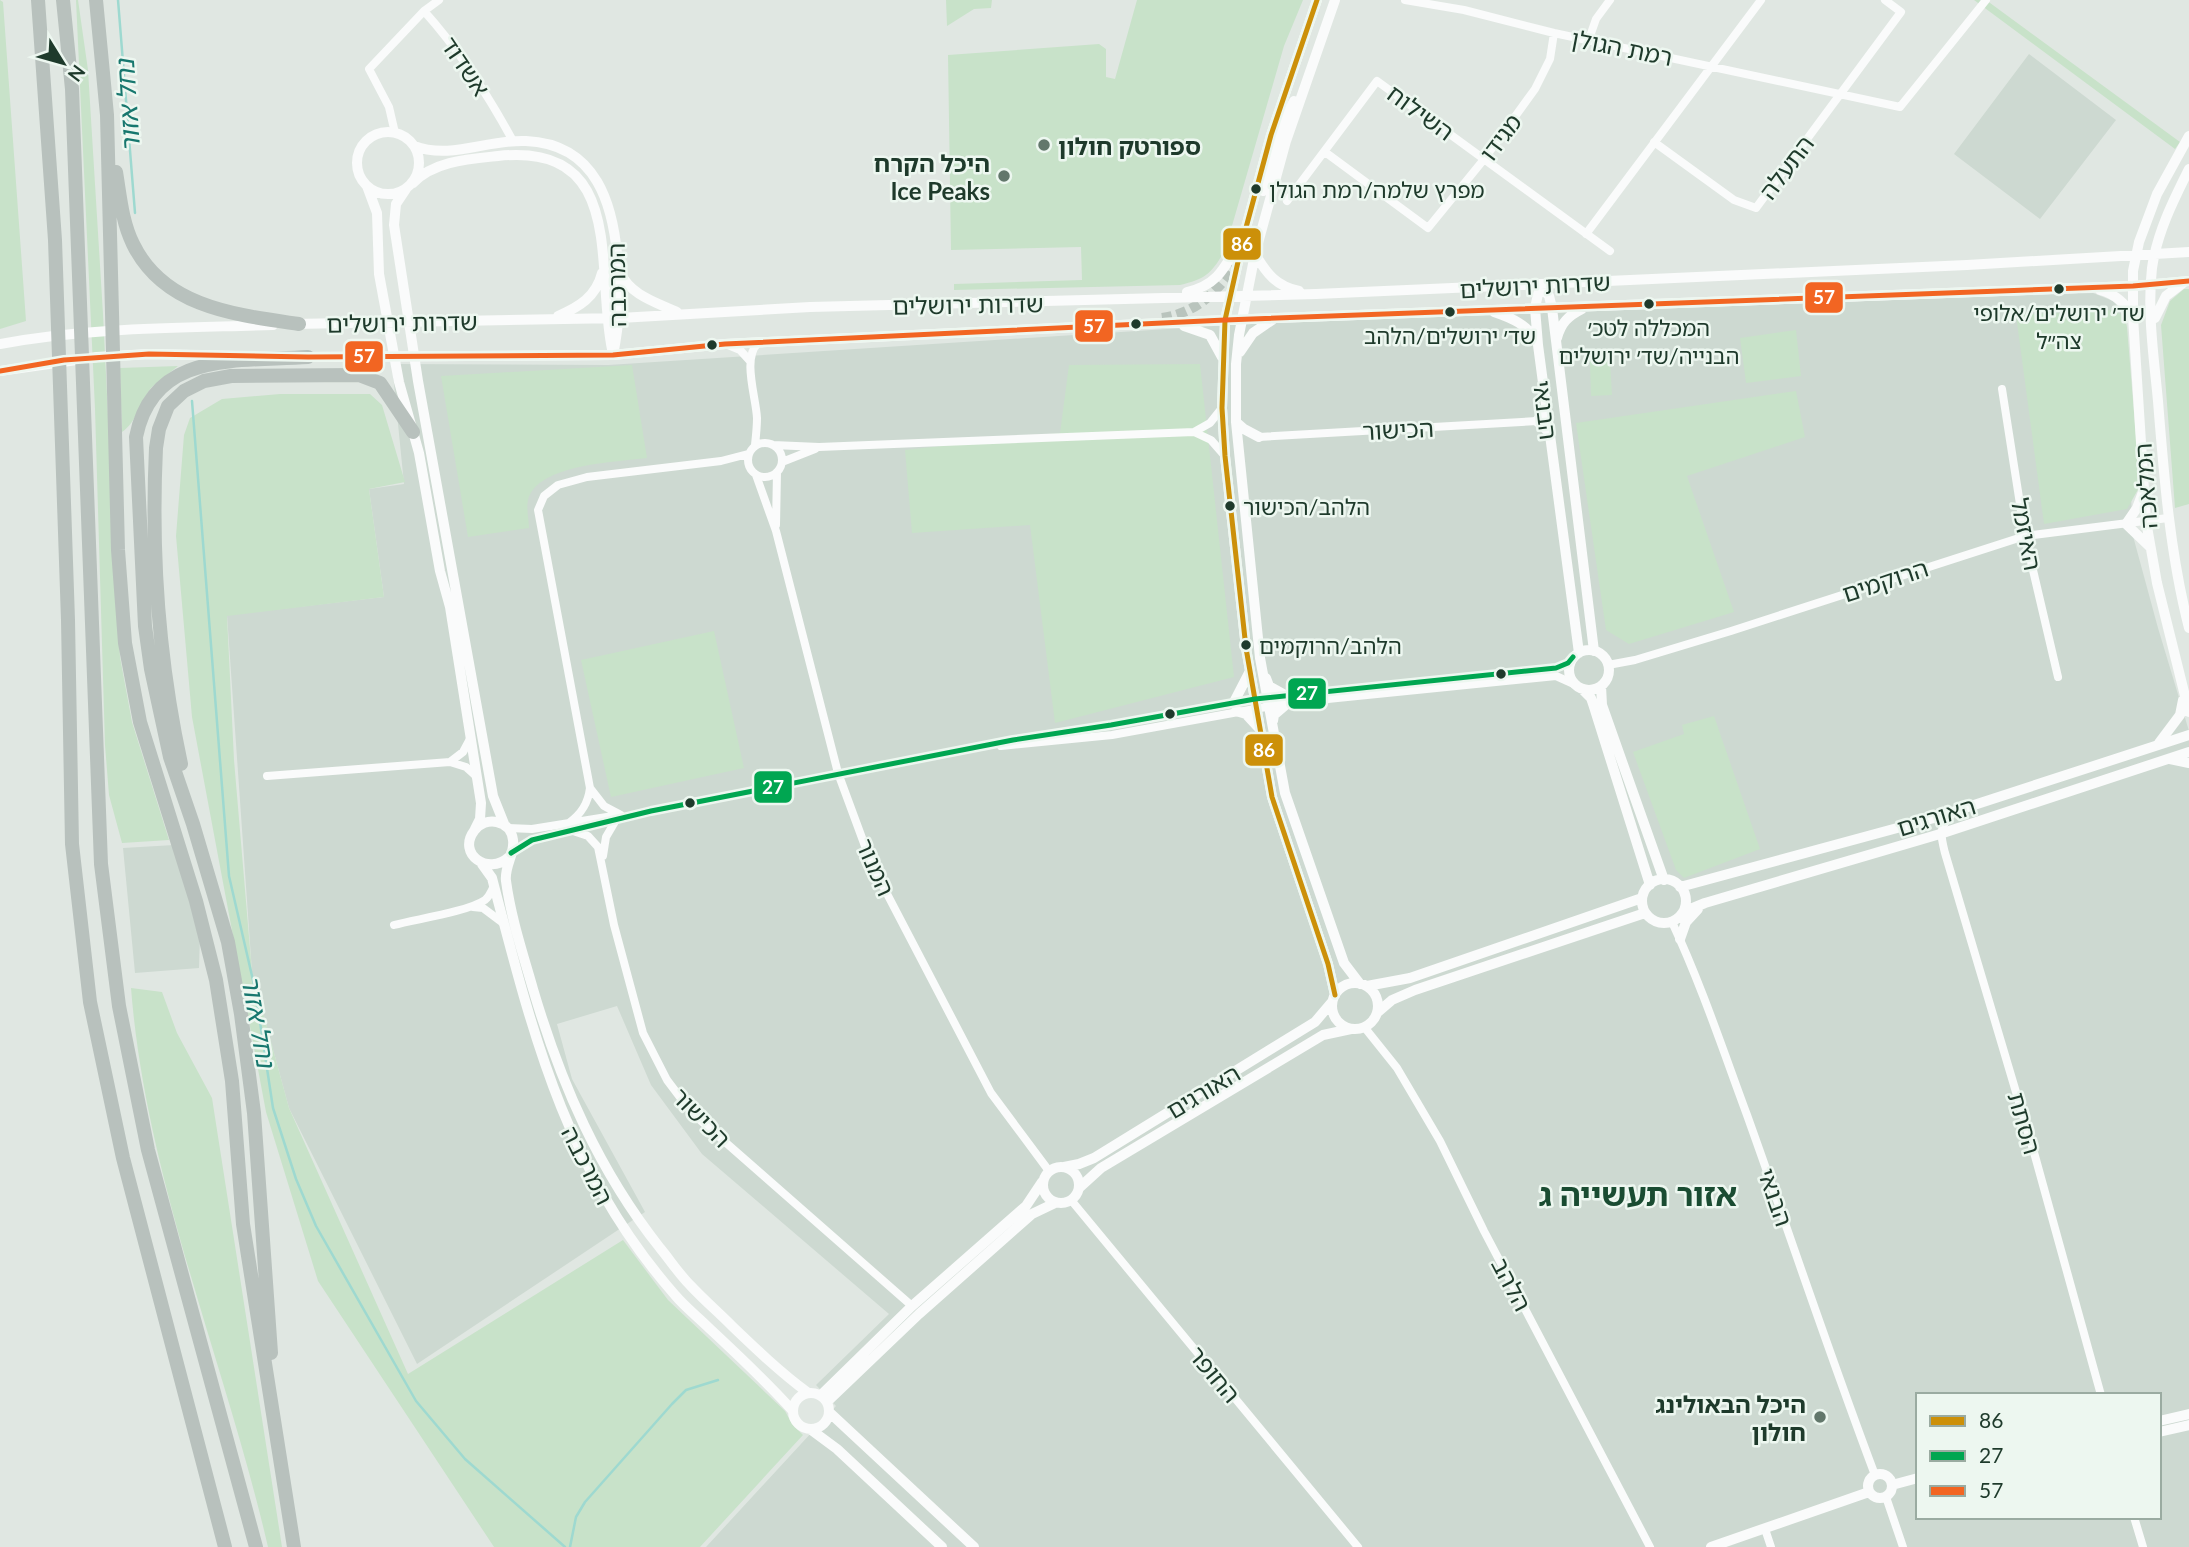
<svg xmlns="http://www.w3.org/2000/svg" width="2189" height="1547" font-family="Lato,'Noto Sans Hebrew',sans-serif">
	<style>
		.built { fill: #cdd9d1; fill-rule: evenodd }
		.green { fill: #c8e2c9 }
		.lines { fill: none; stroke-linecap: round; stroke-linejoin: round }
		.stream { stroke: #9ed9d0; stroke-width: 2.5 }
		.secondary-tunnel { stroke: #b9c4bd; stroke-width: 10; stroke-dasharray: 10 5; stroke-linecap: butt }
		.street { stroke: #fafbfb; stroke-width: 8 }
		.secondary { stroke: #fafbfb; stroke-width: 10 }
		.highway { stroke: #b8c1bd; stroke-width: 14 }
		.bus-1-casing { stroke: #edf7f0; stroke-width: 10 }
		.bus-2-casing { stroke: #edf7f0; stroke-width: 10 }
		.bus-3-casing { stroke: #edf7f0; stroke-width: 10 }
		.bus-1 { stroke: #cc9009; stroke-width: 5 }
		.bus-2 { stroke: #00a651; stroke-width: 5 }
		.bus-3 { stroke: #f26522; stroke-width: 5 }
		.poi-dot { fill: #62776b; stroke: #edf7f0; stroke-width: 2.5 }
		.bus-dot { fill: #1e3a2b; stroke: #edf7f0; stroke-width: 2.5 }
		.labels { text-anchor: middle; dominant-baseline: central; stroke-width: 5; stroke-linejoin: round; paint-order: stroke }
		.bus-label { font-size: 22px; fill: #1e3a2b; stroke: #edf7f0; text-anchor: start }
		.street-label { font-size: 24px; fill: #1e3a2b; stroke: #edf7f0 }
		.poi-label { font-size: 24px; font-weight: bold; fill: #1e3a2b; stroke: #edf7f0; text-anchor: end }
		.water-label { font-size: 26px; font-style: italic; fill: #17776e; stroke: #edf7f0 }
		.district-label { font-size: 32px; font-weight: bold; fill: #1a4c32; stroke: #edf7f0 }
		.line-badge { stroke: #edf7f0; stroke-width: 2.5 }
		.badge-label { font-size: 19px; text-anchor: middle; font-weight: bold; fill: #fff }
	</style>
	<rect width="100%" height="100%" fill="#e0e7e2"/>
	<path class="built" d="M2029,54L2116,120L2040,219L1954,154Z
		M2093,293L2113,301L2120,309L2122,316L2133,536L2158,628L2189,731V1547H706L836,1406L816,1385L889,1314L702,1154L651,1085L617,1006L557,1024L572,1079L645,1212L417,1364L289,1108L252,972L227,615L384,597L369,489L404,484L392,364L608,365L1276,322ZM1918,1395H2159V1517H1918Z
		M174,845L200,935L199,968L135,973L123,848Z"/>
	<path class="green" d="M0,0L3,2L26,321L0,329Z
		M76,0H78L88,70L103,314L120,657L132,722L169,840L122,843L109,795L105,745L95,409Z
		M946,0H992L991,8L974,9L947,26Z
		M1137,0H1303L1284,46L1225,250C1212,273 1206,279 1180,285L954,290V284L1082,280L1081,247L951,250L948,55L1099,44L1106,49V77L1115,79Z
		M1974,0H1986L2180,142L2175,149Z
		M2184,289H2189V504L2175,508L2161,325L2170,301Z
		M2114,310L2125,318L2127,327L2140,486L2127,509L2044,524L2016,315Z
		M1796,330L1801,376L1746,383L1740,338Z
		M1610,361L1612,395L1591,396L1590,362Z
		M1200,364L1234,677L1055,723L1030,525L912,533L905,450L1060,433L1069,365Z
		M632,365L647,458C617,462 537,464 528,500C526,508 529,520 529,528L468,537L441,376Z
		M178,366C170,373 159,380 151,388C141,401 136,423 122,432L120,368Z
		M1796,391L1805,437L1687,476L1734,612L1629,644L1606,630L1576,423Z
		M280,394H370L382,405L405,482L369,489L384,597L227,616L234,760L252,972L289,1108L408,1374L623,1240L668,1300L785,1411L792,1424L803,1435L700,1547H494L318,1281L266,1112L192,717L176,536L184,435L190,418L222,399Z
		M714,631L744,768L611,797L581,660Z
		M1714,716L1760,849L1684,878L1676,870L1633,752L1684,734L1682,725Z
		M131,988L162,992L177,1033L212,1098L282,1547H268C225,1361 146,1180 131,988Z"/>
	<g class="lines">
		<path class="stream" d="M118,0L135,213
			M192,401L229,876L255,989L273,1108L296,1179L316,1226L416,1401L465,1459L565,1547
			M570,1547L576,1517L585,1502L672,1404L686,1390L718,1380"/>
		<path class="secondary-tunnel" d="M1162,318C1205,312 1230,278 1248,241"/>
		<path class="street" d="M439,0L424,11C459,50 488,95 513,141
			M1405,0L1464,10L1554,33L1900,107L1986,0
			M1589,39L1596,19L1610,0
			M395,133L389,107L369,69L424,11
			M1654,142L1734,200L1756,208L1901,12L1885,0
			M1325,152L1428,228L1485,158L1535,89L1550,59L1554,33
			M1287,201L1377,81L1610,251
			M1586,234L1761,0
			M728,345L740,350L750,361
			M2002,389L2025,536L2058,677
			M1194,432L1210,423L1222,408
			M1259,437L1537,421
			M748 460a17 17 0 1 1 34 0a17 17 0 1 1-34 0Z
			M755,445C756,436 757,427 757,418C756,397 742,358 758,343
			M773,445L819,447L1194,432L1211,440L1225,456
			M782,462L815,449
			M756,475L776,531L838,773L872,865L991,1093L1049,1171
			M776,525L777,472
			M1608,665L1635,660L1731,631L2025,536L2168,518
			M1001,746L1112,735L1288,703L1556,676L1576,685
			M450,762L463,752L470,739
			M267,776L450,762L466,767L476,776
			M590,788L604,806L621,815
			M1954,812C1938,828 1940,833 1945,853L2035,1156L2101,1395
			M569,823C581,814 588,804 590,788L538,510L544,496L558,485L587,477L721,461L748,454
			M508,828L532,829L613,816
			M573,831L588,836L598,847L614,925L643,1033L667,1080L692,1113L912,1306
			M511,853L532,840L651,811L1013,740L1111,725L1255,699L1556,668L1568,663L1573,657
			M603,856L606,837L616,820
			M473,907L483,908L503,923
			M1672,922C1701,984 1723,1050 1747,1115C1790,1235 1830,1356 1875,1475
			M394,925C416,919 467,912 485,900C490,896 491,891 494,886
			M1365,1028L1397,1068L1440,1141L1484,1231L1650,1547
			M1071,1200L1358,1547
			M1886,1497L1903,1547
			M2134,1517L2143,1547
			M1765,1529L1771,1547"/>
		<path class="secondary" d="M1317,0L1271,135L1244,235L1225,320L1222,408L1225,456L1246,648L1272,797L1328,964L1335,995
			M1335,0L1286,141L1255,254L1239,335L1236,364V422L1260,658L1285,793L1344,963L1360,984
			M357 163a31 31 0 1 1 62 0a31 31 0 1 1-62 0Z
			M2189,136L2157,194L2139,242L2133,271V317L2146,521L2157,583L2189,712
			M414,146C451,160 488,139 526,141C597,144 614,205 618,265C620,299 620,321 613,355
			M2189,169C2173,201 2157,233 2152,268C2147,312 2154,358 2158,401C2164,477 2170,554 2189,628
			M413,183C434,161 469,159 498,156C627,142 595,268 612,349
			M367,186L377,213L379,274L399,382L419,453L440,571L450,607L481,803L480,819L475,829
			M406,189L396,204L394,225L418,381L493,796L505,826
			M1263,191L1282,125L1294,101
			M1255,254C1267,274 1276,286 1299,291
			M620,272C630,295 655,302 677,312
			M1540,285L1549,296L1552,308L1594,651
			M1540,285L1535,308L1538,345L1579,653
			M2100,290C2114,294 2125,302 2132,316
			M1187,292C1217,285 1224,269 1239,243
			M1494,312C1512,318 1528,325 1537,342
			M558,316C579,307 596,297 602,273
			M2155,318L2166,296L2183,283
			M293,324L620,318L810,307L1316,294L1967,265L2189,252
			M1184,326L1210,335L1222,357
			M1557,338C1561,323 1568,316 1582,309
			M0,344C90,327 182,328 273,325
			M1240,352L1253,333L1275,318
			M300,357L613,355L725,344L1225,320L2133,286L2189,281
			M0,371L97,357L149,354L235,356
			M1546,408L1537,421L1549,432
			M1236,422L1244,429L1259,437
			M2143,492L2137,508L2126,524L2150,547
			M1569 670a20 20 0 1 1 40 0a20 20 0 1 1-40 0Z
			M1266,678L1269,686L1287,696
			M1601,686L1602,705L1664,880
			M1582,689L1591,698L1594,707L1650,885
			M1234,702L1250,671
			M1236,711L1246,714L1258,727
			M1273,721L1274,715L1288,703
			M2159,743L2180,715L2183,700
			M2170,759L2189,763
			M509,857C488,876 457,854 474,831C485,815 511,820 513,840C515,854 504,867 506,881C511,918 523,954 533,989C561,1084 599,1171 660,1248C670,1260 679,1274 690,1285C703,1299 718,1312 732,1326C756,1349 780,1372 807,1392
			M482,864L492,878C533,1034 565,1170 675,1295C685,1307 698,1317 709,1328C738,1355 766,1381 792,1410
			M1642 901a22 22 0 1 1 44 0a22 22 0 1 1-44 0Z
			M1680,887L1934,818L2189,735
			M1683,912L1705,903L1940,834L2189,752
			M1680,939L1686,922L1698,909
			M1332 1006a23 23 0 1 1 46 0a23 23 0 1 1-46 0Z
			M1367,986L1410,978L1642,898
			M1378,1012L1392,1000L1415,990L1645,913
			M1043 1185a18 18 0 1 1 36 0a18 18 0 1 1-36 0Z
			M1064,1167L1079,1164L1094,1158L1315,1022L1332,1002
			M1079,1188L1101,1168L1323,1035L1351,1029
			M793 1411a18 18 0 1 1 36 0a18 18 0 1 1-36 0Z
			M821,1395L912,1306L1026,1206L1042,1182
			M827,1402L919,1314L1032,1214L1055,1203
			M829,1412L974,1547
			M2159,1421L2189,1414
			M810,1429L837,1449L942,1547
			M2159,1432L2189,1425
			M1868 1486a12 12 0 1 1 24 0a12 12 0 1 1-24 0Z
			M1892,1485L1918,1478
			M1711,1547L1869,1492"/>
		<path class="highway" d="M38,0L55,240L68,620L72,844L90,1002L123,1158L225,1547
			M63,0L72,89L101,864L119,1006L148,1150L256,1547
			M96,0L107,115L118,550L125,643L140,722L196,901L216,980L232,1081L243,1224L294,1547
			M116,172C120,196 122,222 133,244C164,308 237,315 299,324
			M181,764C159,662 151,552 156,448L159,429L168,406L184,391L204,381L231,376L359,375L380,383L413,432
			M271,1353L254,1113L241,1014L228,942L193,824L170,757L151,669L145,626L136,437C153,350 238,362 308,357"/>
		<defs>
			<path id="bus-1" d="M1317,0L1271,135L1244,235L1225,320L1222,408L1225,456L1246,648L1272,797L1328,964L1335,995"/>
			<path id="bus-2" d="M511,853L532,840L651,811L1013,740L1111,725L1255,699L1556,668L1568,663L1573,657"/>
			<path id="bus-3" d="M0,371L64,360L149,354L308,357L613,355L725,344L1225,320L2133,286L2189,281"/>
		</defs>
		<use href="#bus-1" class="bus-1-casing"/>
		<use href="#bus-2" class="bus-2-casing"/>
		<use href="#bus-3" class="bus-3-casing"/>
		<use href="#bus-1" class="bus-1"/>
		<use href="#bus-2" class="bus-2"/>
		<use href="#bus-3" class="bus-3"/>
	</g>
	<g class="poi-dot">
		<circle cx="1044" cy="145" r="7"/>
		<circle cx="1004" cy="176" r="7"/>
		<circle cx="1820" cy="1417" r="7"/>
	</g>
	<g class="bus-dot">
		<circle cx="1256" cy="189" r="6"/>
		<circle cx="2059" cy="289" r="6"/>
		<circle cx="1649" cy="304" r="6"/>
		<circle cx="1450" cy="312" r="6"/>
		<circle cx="1136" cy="324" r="6"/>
		<circle cx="712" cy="345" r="6"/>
		<circle cx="1230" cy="506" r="6"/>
		<circle cx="1246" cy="645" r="6"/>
		<circle cx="1501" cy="674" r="6"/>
		<circle cx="1170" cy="714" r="6"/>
		<circle cx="690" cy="803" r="6"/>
	</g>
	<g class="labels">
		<g class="bus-label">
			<text x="1269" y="189">מפרץ שלמה/רמת הגולן</text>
			<text x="2059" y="312" text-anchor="middle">שד׳ ירושלים/אלופי<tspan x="2059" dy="28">צה״ל</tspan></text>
			<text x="1649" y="327" text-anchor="middle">המכללה לטכ׳<tspan x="1649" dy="28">הבנייה/שד׳ ירושלים</tspan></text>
			<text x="1450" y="335" text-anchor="middle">שד׳ ירושלים/הלהב</text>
			<text x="1243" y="506">הלהב/הכישור</text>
			<text x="1259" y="645">הלהב/הרוקמים</text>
		</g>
		<g class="street-label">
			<text transform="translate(1622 47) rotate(11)">רמת הגולן</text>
			<text transform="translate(466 66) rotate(56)">אשדוד</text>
			<text transform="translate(1421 112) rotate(36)">השילוח</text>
			<text transform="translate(1500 137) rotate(-53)">מגידו</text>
			<text transform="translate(1786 167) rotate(-53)">התעלה</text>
			<text transform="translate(616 285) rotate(-91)">המרכבה</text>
			<text transform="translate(1535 285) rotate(-3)">שדרות ירושלים</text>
			<text transform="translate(968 304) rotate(-1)">שדרות ירושלים</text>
			<text transform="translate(402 322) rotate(-1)">שדרות ירושלים</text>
			<text transform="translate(1546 410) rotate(83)">הבנאי</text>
			<text transform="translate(1398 429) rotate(-3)">הכישור</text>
			<text transform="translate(2145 486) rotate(-94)">המלאכה</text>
			<text transform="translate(2027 534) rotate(79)">האיזמל</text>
			<text transform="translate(1885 580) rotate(-18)">הרוקמים</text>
			<text transform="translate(1936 816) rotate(-17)">האורגים</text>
			<text transform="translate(876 867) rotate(66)">המנור</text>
			<text transform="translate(1203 1091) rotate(-31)">האורגים</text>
			<text transform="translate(702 1117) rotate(46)">הכישור</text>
			<text transform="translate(2025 1123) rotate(74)">הסתת</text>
			<text transform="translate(588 1165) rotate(63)">המרכבה</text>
			<text transform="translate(1776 1197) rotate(71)">הבנאי</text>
			<text transform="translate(1512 1284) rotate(62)">הלהב</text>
			<text transform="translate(1215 1374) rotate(50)">החופר</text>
		</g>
		<g class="poi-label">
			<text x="1058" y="145" text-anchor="start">ספורטק חולון</text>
			<text x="990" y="162">היכל הקרח<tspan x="990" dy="28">Ice Peaks</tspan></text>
			<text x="1806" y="1403">היכל הבאולינג<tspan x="1806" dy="28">חולון</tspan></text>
		</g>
		<g class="water-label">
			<text transform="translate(127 106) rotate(-94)">נחל אזור</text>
			<text transform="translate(259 1021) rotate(80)">נחל אזור</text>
		</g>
		<g class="district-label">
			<text x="1638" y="1193">אזור תעשייה ג</text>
		</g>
	</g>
	<g class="line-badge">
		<rect x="1222" y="227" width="40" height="34" rx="7" fill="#cc9009"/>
		<rect x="1804" y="281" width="40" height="33" rx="7" fill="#f26522"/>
		<rect x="1074" y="309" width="40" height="34" rx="7" fill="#f26522"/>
		<rect x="344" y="340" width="40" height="33" rx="7" fill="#f26522"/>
		<rect x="1287" y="677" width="40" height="33" rx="7" fill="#00a651"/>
		<rect x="1244" y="733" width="40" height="34" rx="7" fill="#cc9009"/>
		<rect x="753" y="770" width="40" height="34" rx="7" fill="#00a651"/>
	</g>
	<g class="badge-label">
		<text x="1242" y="251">86</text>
		<text x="1824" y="304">57</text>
		<text x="1094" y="333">57</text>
		<text x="364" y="363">57</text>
		<text x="1307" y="700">27</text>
		<text x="1264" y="757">86</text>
		<text x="773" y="794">27</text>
	</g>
	<rect x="1916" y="1393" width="245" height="126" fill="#edf7f0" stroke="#9aaba1" stroke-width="2"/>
	<rect x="1930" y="1416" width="35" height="10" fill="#cc9009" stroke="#9aaba1" stroke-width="2"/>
	<text x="1979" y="1428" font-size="21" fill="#1e3a2b">86</text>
	<rect x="1930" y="1451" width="35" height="10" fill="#00a651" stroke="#9aaba1" stroke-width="2"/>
	<text x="1979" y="1463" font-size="21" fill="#1e3a2b">27</text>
	<rect x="1930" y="1486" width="35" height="10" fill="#f26522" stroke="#9aaba1" stroke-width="2"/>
	<text x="1979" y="1498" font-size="21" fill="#1e3a2b">57</text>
	<g transform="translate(63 63) rotate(127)" stroke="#edf7f0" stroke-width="5" paint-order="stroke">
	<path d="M0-5L12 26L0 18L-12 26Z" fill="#1e3a2b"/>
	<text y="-10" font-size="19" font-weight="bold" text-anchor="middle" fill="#1e3a2b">N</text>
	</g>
</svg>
